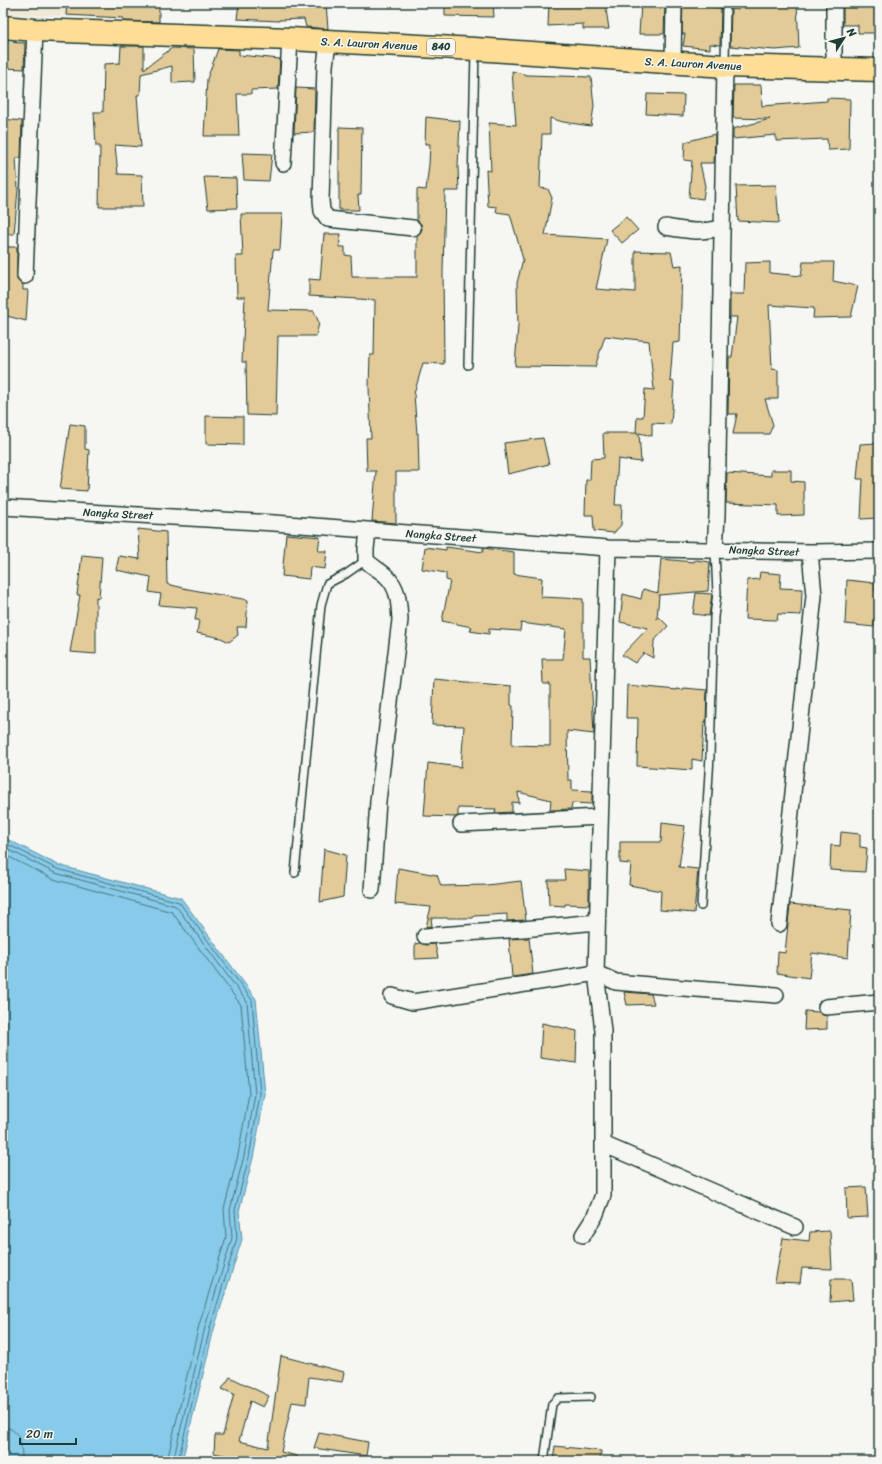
<svg xmlns="http://www.w3.org/2000/svg" width="882" height="1464" font-family="Sriracha,sans-serif">
	<style>
		.built { fill: #f0e9d7 }
		.water { fill: #88cae9; stroke: #5e92a1 }
		.lines { fill: none; stroke-linecap: round; stroke-linejoin: round }
		.shore { stroke: #49757c; stroke-width: 1 }
		.building { fill: #e3ca99; stroke: #1f3d34 }
		.lane-casing { stroke: #1f3d34; stroke-width: 10 }
		.street-casing { stroke: #1f3d34; stroke-width: 18 }
		.highway-casing { stroke: #1f3d34; stroke-width: 25 }
		.lane { stroke: #f6f6f2; stroke-width: 7 }
		.street { stroke: #f6f6f2; stroke-width: 15 }
		.highway { stroke: #fedd96; stroke-width: 22 }
		.labels { text-anchor: middle; dominant-baseline: central; stroke-width: 3; stroke-linejoin: round; paint-order: stroke }
		.shield { fill: #f6f6f2; stroke: #60746d; stroke-width: 1 }
		.shield-label { font-size: 10px; font-weight: bold; fill: #1f3d34 }
		.street-label { font-size: 11px; fill: #1f3d34; stroke: #f6f6f2 }
	</style>
	<rect width="100%" height="100%" fill="#f6f6f2"/>
	<filter id="ink" filterUnits="userSpaceOnUse"><feTurbulence type="fractalNoise" baseFrequency=".025" numOctaves="2"/><feDisplacementMap in="SourceGraphic" scale="8" xChannelSelector="R" yChannelSelector="G"/><feConvolveMatrix kernelMatrix="1 2 1 2 8 2 1 2 1" color-interpolation-filters="sRGB"/></filter>
	<g filter="url(#ink)">
		<path class="built" d="M3,3H141L139,19L3,14Z"/>
		<path class="water" d="M3,837L58,865L181,898L256,999L265,1094L253,1158L239,1211L242,1239L214,1329L182,1461H7L6,1446L3,1436Z"/>
		<g class="lines">
			<path class="shore" d="M3,842L57,869L179,902L252,1000L260,1094L249,1157L235,1210L237,1238L210,1328L178,1461
				M3,847L55,873L176,906L247,1002L255,1094L244,1156L230,1210L232,1238L205,1327L173,1461
				M3,854L53,879L172,912L241,1005L249,1094L238,1155L224,1209L226,1237L199,1325L167,1461
				M3,1427C21,1428 22,1447 22,1461"/>
		</g>
		<path class="building" d="M67,3H159V22L123,21V18L66,15Z
			M239,3H326L328,29L306,27L304,19L279,20V21L237,19Z
			M445,3H493L494,17L445,16Z
			M549,3H605L609,29H583V24L548,26Z
			M641,3H665L664,34H639Z
			M683,3L721,8L720,45L710,44V49L683,46L685,34H682Z
			M738,3H797L799,48L775,50L730,46L731,9L738,10Z
			M843,3H878L877,33H858V25H843Z
			M3,42L25,43L24,69L3,68Z
			M121,46H144V69L172,48L194,49L195,82L172,83V66L141,74L140,95H137L141,147L115,145L118,174L142,175L143,207H99L100,146H96L94,112H103L104,64L120,63Z
			M218,49L239,50V55L280,59L278,89L251,90V94H237L239,136H204L207,79Z
			M512,71L527,75L591,77L594,106L591,126L563,122L550,118V134H542L540,188L548,189L552,198L545,235L607,239L596,289L635,292V251L671,252L674,266L682,265L680,342L673,343L670,381L674,382L671,424L652,423V436L639,433L641,462L618,459L615,505H622L621,525L614,533L594,531L593,515H585L586,480H590L591,459L604,458L603,433H638L636,432L637,417H643L645,389L654,390L649,341L605,336L595,367L515,366L518,325L517,283L523,259L510,214L496,212L497,207L488,206L486,170L491,171L489,123L516,125Z
			M734,85H761L762,106L827,101V98L850,99L849,149L828,150L827,139L776,141V135L733,139V129L770,119L733,118Z
			M296,88L315,89L314,132L294,133Z
			M647,94L684,95L683,116L646,114Z
			M426,117L460,121L458,167L459,191H445L443,272L444,364L423,363L414,394L417,434L418,433L419,472H396V523L372,521L376,471H367L366,438H371L369,387L370,355H374L375,300L309,296V279L320,280L324,234H341L339,247H345V255L351,256L352,277H417V236L420,233L422,229L421,224L417,220V189L426,190L429,164L430,144H425Z
			M3,119L22,121L21,158H16L18,190L14,234H3Z
			M339,127L362,128L361,195H358L359,210H339Z
			M715,134L714,163H700L705,186L703,199L689,197L692,161L684,160L685,142Z
			M242,153L272,154L269,181L244,180Z
			M204,177L236,178L237,208L208,209Z
			M776,185L779,223L738,221L736,186Z
			M241,214H282L280,250H273L268,310L314,311L319,323L316,336H278L276,416L247,415L246,362H242L245,297H237L236,256H243Z
			M626,217L638,230L622,243L610,230Z
			M3,247H17V280L23,285V290H28L26,321L3,315Z
			M770,262V273L801,276L803,262H834L833,281L858,286L851,317L813,318L814,308L769,305L772,369L778,370V399H765L773,425L769,434H733L737,414H728L729,357H732L737,317H730V294H744L745,263Z
			M206,416L243,417V445L206,444Z
			M70,424L85,426V449L89,450L87,491L60,489Z
			M543,438L549,464L508,474L504,443Z
			M879,443V518L861,519L863,479H857L860,444Z
			M771,470H791V481L804,482V515L778,516V505L726,503L727,473L771,476Z
			M138,529L166,532L167,584L188,589L248,600L246,627H237L238,635L229,642L221,638L197,633L199,620H195L197,608L159,605L161,594L149,592L151,577L116,570L119,556L140,559Z
			M286,534L320,537L318,551H327L325,569L310,567L309,579L282,576Z
			M425,547L446,550V547L483,552V548L514,552V574L542,578L541,597L583,599V657H590L594,734L567,731L568,780H572V790L592,791V804L572,803L571,809L550,810L551,800L518,792L519,803L512,802V812L495,813L496,809L458,808V816L456,817L424,816L428,763L461,767L464,726L432,725L434,679L511,686V705L513,706L512,745L550,746V684H543L542,659H563L566,629L521,623L520,631L489,629V634L470,631L472,627L442,621L450,581L446,580V573L422,569Z
			M82,555L102,557L99,598L96,597V654L70,652L80,595H77Z
			M661,559L694,562L695,560L710,562L708,591L659,595L657,619L659,617L668,626L654,641L653,658L644,653L635,663L622,655L648,628L620,622L623,594L641,599L643,589L658,593Z
			M760,572L781,574L780,588L802,589L801,615L778,614L777,620L745,619L747,580L759,579Z
			M847,580L875,583V591L879,592V618H874V627L845,624Z
			M696,593L712,594L709,616L693,614Z
			M627,685L676,690V689L683,690V688L707,690L706,722H704L702,761L692,759V770L637,766L638,718H626Z
			M662,823L685,826L679,867L698,869L694,913L660,910L661,891L629,885L631,864L620,863V842H661Z
			M841,832L860,834V847L867,848L865,872L830,870L831,845L840,846Z
			M324,849L346,855L343,897L320,902Z
			M398,868L437,875L441,886L487,885L521,881L526,920L507,921V914L474,916L473,918H431L432,926L426,927L431,907L395,904Z
			M564,869L589,871V905L565,904V906L549,905L548,880H565Z
			M790,904L851,910L848,958L812,953L809,978L777,973L778,952L785,953Z
			M529,938L533,974L512,977L509,939Z
			M420,943L426,945L435,944L438,958L415,959V944Z
			M624,992L651,994L654,1004L627,1005Z
			M805,1011L819,1012L823,1015L827,1016V1029L804,1030Z
			M542,1023L577,1031L576,1063L540,1058Z
			M866,1187L868,1217L847,1218L846,1188Z
			M830,1231L832,1269L802,1268L800,1283L775,1282L783,1238L809,1241L810,1232Z
			M831,1279H851L853,1300L830,1302Z
			M281,1356L344,1372L342,1382L309,1377L306,1404L292,1402L281,1452L297,1456V1461H250L214,1453L215,1435H223L234,1394L222,1389L230,1377L269,1396L263,1407L250,1401L239,1441L268,1448Z
			M319,1433L368,1442L366,1456L314,1448Z
			M555,1446L601,1451L600,1461H553Z"/>
		<g class="lines">
			<defs>
				<path id="lane" d="M725,65L726,3
					M468,365L475,51
					M295,873L321,605L327,584L346,574L366,560
					M701,906L710,756L714,617L717,593L715,550
					M544,1461L552,1404L558,1398L591,1397"/>
				<path id="street" d="M328,42L325,66L321,200L322,211L328,219L413,228
					M673,63L674,3
					M834,69V3
					M283,163L290,39
					M666,227C689,231 699,233 721,228
					M25,276L35,30
					M3,507L274,523L608,548L810,552L879,551
					M368,531L366,549V560C372,567 380,570 386,576C399,588 399,604 400,620L378,801L372,890
					M715,550L717,515L725,66
					M461,824L600,817
					M779,924L814,596L810,552
					M425,936L523,929L597,922
					M392,996L413,1002L596,973L616,982L683,988L776,995
					M826,1007L879,1002
					M603,1144L795,1227
					M583,1235L595,1216L603,1195V1031L596,973L608,548"/>
				<path id="highway" d="M3,27L35,30L290,39L475,49L725,66L879,70"/>
			</defs>
			<use href="#lane" class="lane-casing"/>
			<use href="#street" class="street-casing"/>
			<use href="#highway" class="highway-casing"/>
			<use href="#lane" class="lane"/>
			<use href="#street" class="street"/>
			<use href="#highway" class="highway"/>
		</g>
	</g>
	<g class="labels">
		<rect class="shield" x="427" y="39" width="28" height="16" rx="3"/>
		<g class="shield-label">
			<text x="441" y="47">840</text>
		</g>
		<g class="street-label">
			<text transform="translate(369 44) rotate(3)">S. A. Lauron Avenue</text>
			<text transform="translate(693 64) rotate(3)">S. A. Lauron Avenue</text>
			<text transform="translate(118 514) rotate(3)">Nangka Street</text>
			<text transform="translate(441 536) rotate(4)">Nangka Street</text>
			<text transform="translate(764 551) rotate(2)">Nangka Street</text>
		</g>
	</g>
	<rect width="882" height="1464" fill="none" stroke="#f6f6f2" stroke-width="16"/>
	<rect x="8" y="8" width="866" height="1448" fill="none" stroke="#1f3d34" stroke-width="1.5" filter="url(#ink)"/>
	<g transform="translate(844 38) rotate(54)" stroke="#f6f6f2" stroke-width="3" paint-order="stroke">
	<path d="M0-3L7 15L0 10L-7 15Z" fill="#1f3d34"/>
	<text y="-6" font-size="11" font-weight="bold" text-anchor="middle" fill="#1f3d34">N</text>
	</g>
	<path d="M20 1438v6h56v-6" fill="none" stroke="#1f3d34" stroke-width="2"/>
	<text x="26" y="1438" font-size="12" fill="#1f3d34" stroke="#f6f6f2" stroke-width="3" paint-order="stroke">20 m</text>
</svg>
